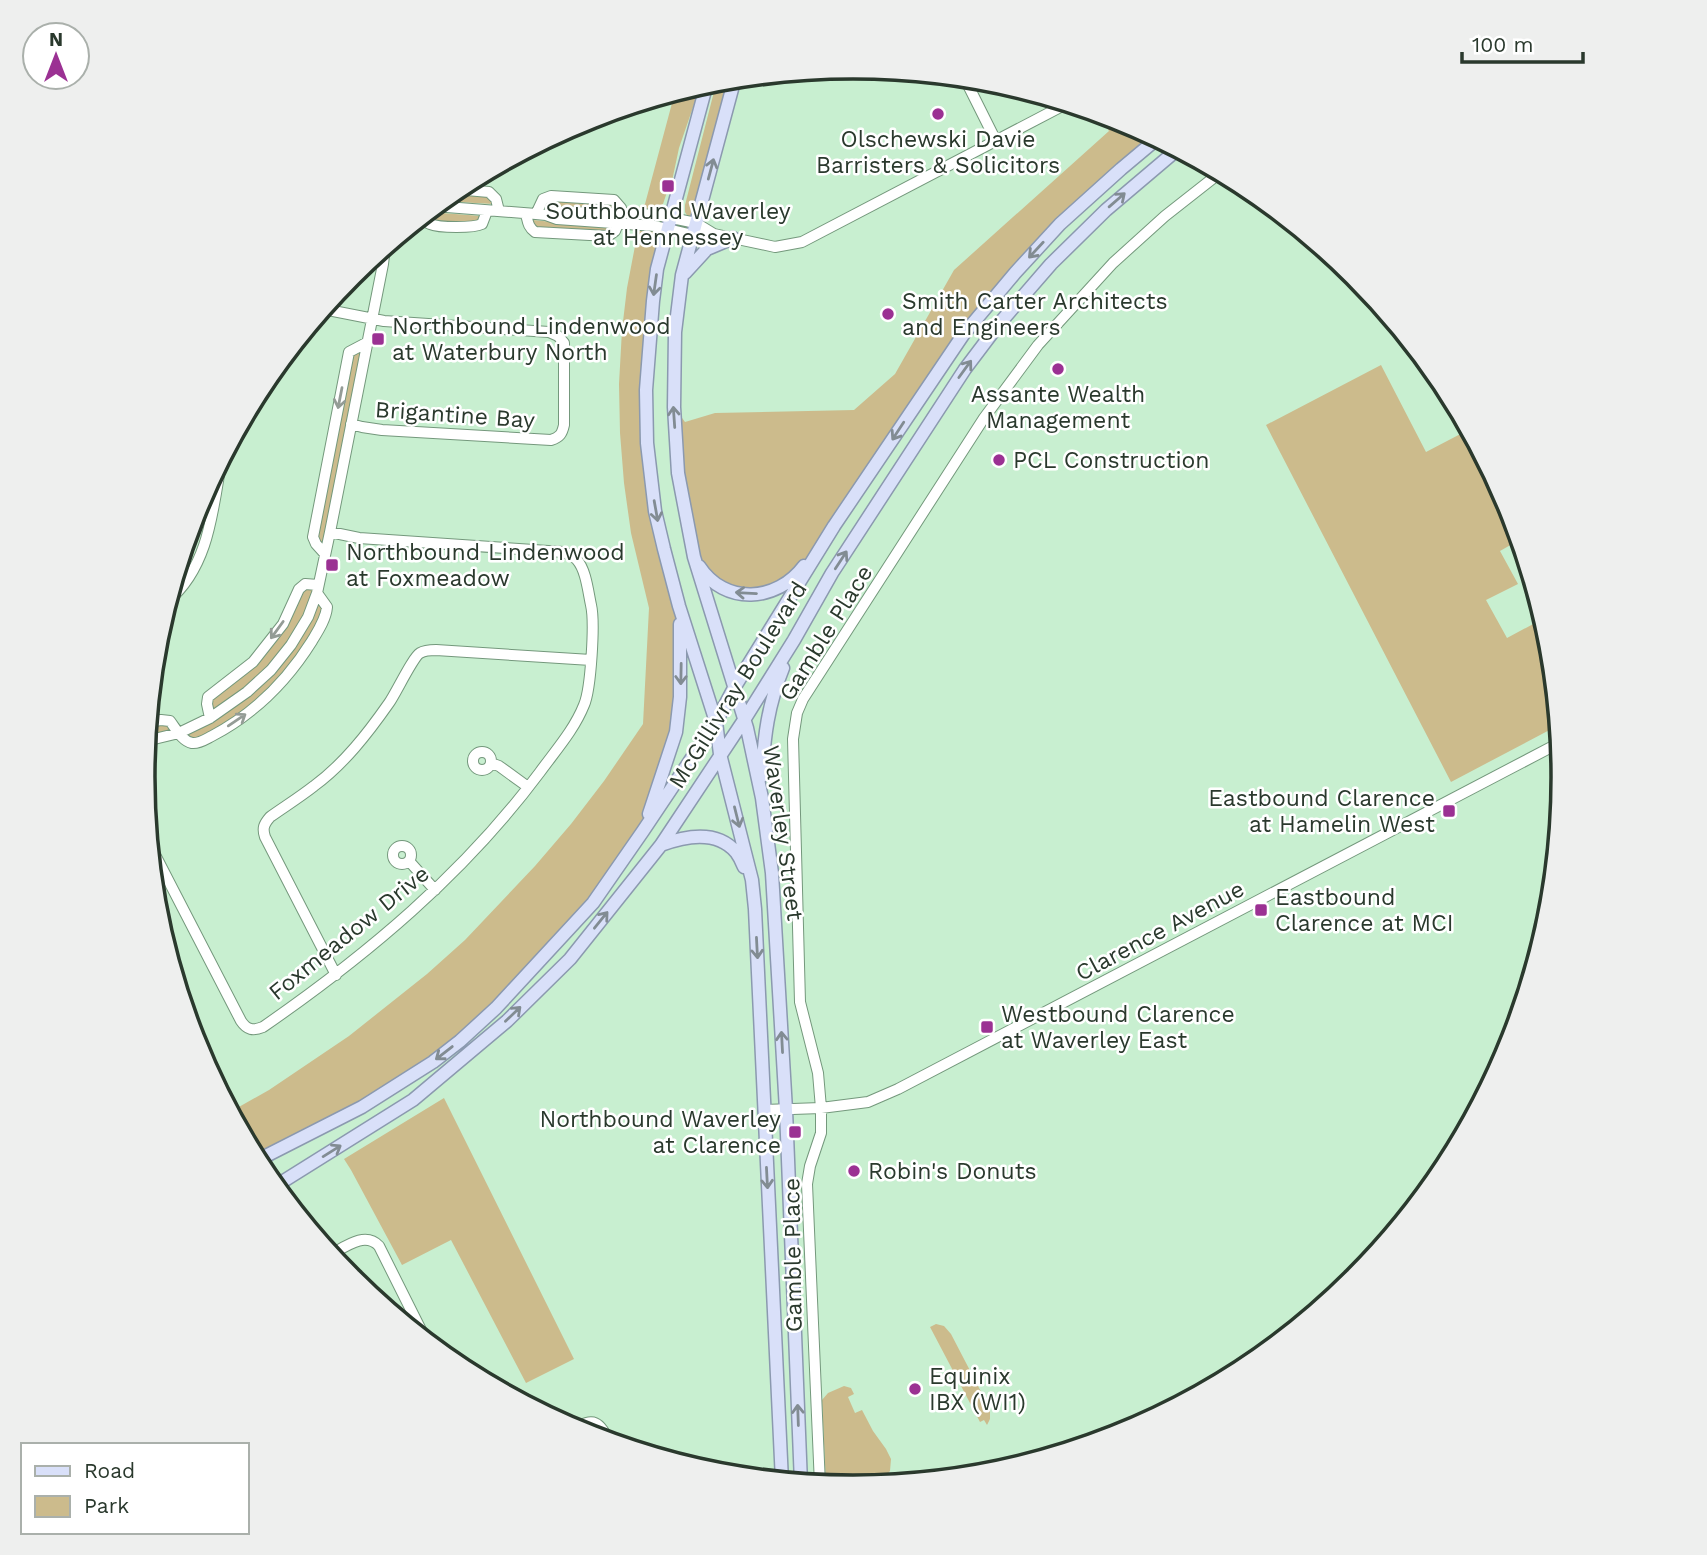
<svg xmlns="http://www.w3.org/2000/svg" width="1707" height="1555" font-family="'Work Sans',sans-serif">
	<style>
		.green { fill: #ccbb8c }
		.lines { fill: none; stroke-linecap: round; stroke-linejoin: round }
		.minor-casing { stroke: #74987c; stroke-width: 12 }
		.major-casing { stroke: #8b99af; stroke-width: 15 }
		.minor { stroke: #fff; stroke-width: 10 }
		.major { stroke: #d9e0f9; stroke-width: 12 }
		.oneway { stroke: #828c93 }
		.oneway2 { stroke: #949c96 }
		.poi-dot { fill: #9b3193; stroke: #fff; stroke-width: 2.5 }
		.labels { text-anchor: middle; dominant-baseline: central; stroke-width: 5; stroke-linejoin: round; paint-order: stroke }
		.poi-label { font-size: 23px; fill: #2a392d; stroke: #fff; text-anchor: start }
		.street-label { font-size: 23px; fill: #2a392d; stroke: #fff }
		.rim { fill: none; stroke: #2a392d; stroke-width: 3.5 }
	</style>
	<rect width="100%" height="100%" fill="#c8efd0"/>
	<path class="green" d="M731,79L696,209L690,217H688L685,212V205L717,80Z
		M701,84L679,148L672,181H668L666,188L668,189L663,204L655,209L637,208L645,204L675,92Z
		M1098,112L1126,121L1158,138L1121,169L988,304L800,572L774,589L733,593L694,557L674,407L685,422L715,413L854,410L895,374L954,270L1109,131Z
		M451,192L486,195L490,197L493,204L440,201Z
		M549,200L613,204L616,210L543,207L544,203Z
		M429,212L481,216L476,224L431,221L427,214Z
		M533,220L610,228H612L610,232L535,228L531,221Z
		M639,225H669L658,269L647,443L679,606L680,697L643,831L593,903L496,1008L433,1062L256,1161L230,1112L269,1090L349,1036L427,974L465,940L535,866L571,824L604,781L643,724L649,608L631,533L624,483L620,433L619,384L622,330L627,288Z
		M368,342L325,554L316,544L349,352Z
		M1381,365L1426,452L1470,429L1511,506L1521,542L1515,545L1514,543L1500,551L1518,584L1486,600L1507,638L1537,622L1552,651L1559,725L1451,782L1266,425Z
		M318,585C320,589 323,595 324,600C325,611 318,622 313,631C286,682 244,714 195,741L179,733L146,741L148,722L161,720L179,733L209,718L207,704L283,624L299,589Z
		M444,1098L574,1359L526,1383L451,1240L402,1265L351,1170L344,1159Z
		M936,1324L944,1326L951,1334L990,1409V1419L987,1425L984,1420L980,1422L930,1327Z
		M844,1386L851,1388L854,1394L848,1397L855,1413L862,1410L873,1431L886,1449L891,1459L890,1471L883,1479L868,1487L853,1488L826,1486L822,1400L828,1393Z"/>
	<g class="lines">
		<defs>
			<path id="minor" d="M964,77L996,141
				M455,189L489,192L496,199L499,211
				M434,206L536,214L546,215L557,219L655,226L693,235L714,234
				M526,214C528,222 528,227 535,232L608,236L615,231L618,224
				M536,214L543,199L551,196L614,200L621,208L620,213
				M423,215C425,220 425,222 430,224C439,228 474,228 482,224L487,211
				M546,215L555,212L620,213L657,215L696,223L714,234L775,247L802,242L1068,103
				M323,309L384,321L549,332L558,336L564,343V425C562,434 560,437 551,440L382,430L362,427L351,424
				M325,554L316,544L313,537L349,352L368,342
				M168,601C210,566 213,507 222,457
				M210,718L207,704L208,697L253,662L283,624L299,589L305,584L318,585
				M148,722L161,720L170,721C176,729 182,741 192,743C199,744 206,739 212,736C254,714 287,681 312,641C318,631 326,619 327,607L317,593
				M146,741L179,733L210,718L247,692L271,670L291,645L308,617L317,593L330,532L383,264L385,247
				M473 761a9 9 0 1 1 18 0a9 9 0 1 1-18 0Z
				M491,763L499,766L528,787
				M149,843L241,1021C247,1030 253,1031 263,1027C367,955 464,874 540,772C556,750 574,730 584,705C591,689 595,622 591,605C588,591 586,570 577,560C574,556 568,554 563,552L359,538L330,532
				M393 855a9 9 0 1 1 18 0a9 9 0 1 1-18 0Z
				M409,861L435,890
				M336,975L265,837C262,828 264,824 270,817C284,807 300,797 314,786C344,764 368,733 389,703C396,693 413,657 420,653C425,650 430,650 436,650L591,660
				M764,1110L821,1108L868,1102L898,1089L1561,742
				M330,1255C345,1247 365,1231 379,1246L428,1344
				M572,1429C595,1417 599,1421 610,1443
				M820,1485L807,1184L810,1166L821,1133V1108L818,1073L800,1002L793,739L797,713L803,699L984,418L1038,345L1113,263L1165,216L1221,172"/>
			<path id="major" d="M735,78L682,275L675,332L674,407L678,473L694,557L747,728L762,798L772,873L786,1110L801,1483
				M707,83L657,269L653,301L646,390L647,443L655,511L664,549L679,606L716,722L720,754L752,880L755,909L782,1481
				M685,273L707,249L733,238
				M699,566C725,606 777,602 804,566
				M762,776C764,736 768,705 783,668
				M649,814L676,732L680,697V624
				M661,845C685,836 717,830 736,852C739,856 742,862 744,867
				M256,1161L362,1107L433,1062L460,1041L496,1008L593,903L643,831L716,722L734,688L834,526L963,335L1015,273L1060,224L1121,169L1158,138
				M274,1187L413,1100L507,1021L570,959L661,845L744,720L794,640L832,573L965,369L999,324L1051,264L1106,210L1178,149"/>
		</defs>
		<use href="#minor" class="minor-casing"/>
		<use href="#major" class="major-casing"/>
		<use href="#minor" class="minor"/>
		<use href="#major" class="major"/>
	</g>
	<defs><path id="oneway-shaft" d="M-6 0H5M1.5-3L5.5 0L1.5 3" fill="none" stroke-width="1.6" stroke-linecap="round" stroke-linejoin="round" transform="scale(1.75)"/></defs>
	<g class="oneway">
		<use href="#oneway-shaft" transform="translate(711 169) rotate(-75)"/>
		<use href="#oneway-shaft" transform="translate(1117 200) rotate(-41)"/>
		<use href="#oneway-shaft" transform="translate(1036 250) rotate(133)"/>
		<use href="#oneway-shaft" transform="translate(655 285) rotate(98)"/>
		<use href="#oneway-shaft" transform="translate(965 369) rotate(-54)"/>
		<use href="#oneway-shaft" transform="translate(674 417) rotate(-94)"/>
		<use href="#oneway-shaft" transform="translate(898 431) rotate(123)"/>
		<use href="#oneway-shaft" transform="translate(656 511) rotate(80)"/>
		<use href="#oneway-shaft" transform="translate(841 560) rotate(-57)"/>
		<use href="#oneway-shaft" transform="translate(746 593) rotate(-177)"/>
		<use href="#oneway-shaft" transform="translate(681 674) rotate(91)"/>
		<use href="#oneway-shaft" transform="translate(737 817) rotate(76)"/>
		<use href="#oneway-shaft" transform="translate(601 920) rotate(-51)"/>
		<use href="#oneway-shaft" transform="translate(757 948) rotate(87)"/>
		<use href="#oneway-shaft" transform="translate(513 1014) rotate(-44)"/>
		<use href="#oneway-shaft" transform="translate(782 1042) rotate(-93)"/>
		<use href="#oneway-shaft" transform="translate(444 1053) rotate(142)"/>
		<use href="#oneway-shaft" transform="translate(332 1151) rotate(-32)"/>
		<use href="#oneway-shaft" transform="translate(767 1178) rotate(87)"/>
		<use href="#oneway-shaft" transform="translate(798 1415) rotate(-92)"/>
	</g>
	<g class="oneway2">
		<use href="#oneway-shaft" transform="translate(340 398) rotate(101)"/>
		<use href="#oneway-shaft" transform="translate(277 630) rotate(126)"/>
		<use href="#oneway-shaft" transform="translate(237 720) rotate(-34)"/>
	</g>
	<g class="poi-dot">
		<circle cx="938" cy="114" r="7"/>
		<rect x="661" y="179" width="14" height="14" rx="3.5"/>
		<circle cx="888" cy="314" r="7"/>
		<rect x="371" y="332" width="14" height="14" rx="3.5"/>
		<circle cx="1058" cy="369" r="7"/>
		<circle cx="999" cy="460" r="7"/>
		<rect x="325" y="558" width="14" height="14" rx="3.5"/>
		<rect x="1442" y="804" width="14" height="14" rx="3.5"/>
		<rect x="1254" y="903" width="14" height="14" rx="3.5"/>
		<rect x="980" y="1020" width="14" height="14" rx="3.5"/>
		<rect x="788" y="1125" width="14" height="14" rx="3.5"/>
		<circle cx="854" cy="1171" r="7"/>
		<circle cx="915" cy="1389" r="7"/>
	</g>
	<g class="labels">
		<g class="poi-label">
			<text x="938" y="139" text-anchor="middle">Olschewski Davie<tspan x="938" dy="26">Barristers &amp; Solicitors</tspan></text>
			<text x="668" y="211" text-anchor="middle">Southbound Waverley<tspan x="668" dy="26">at Hennessey</tspan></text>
			<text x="902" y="301">Smith Carter Architects<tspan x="902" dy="26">and Engineers</tspan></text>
			<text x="392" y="326">Northbound Lindenwood<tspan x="392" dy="26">at Waterbury North</tspan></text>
			<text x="1058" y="394" text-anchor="middle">Assante Wealth<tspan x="1058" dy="26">Management</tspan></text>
			<text x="1013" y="460">PCL Construction</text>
			<text x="346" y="552">Northbound Lindenwood<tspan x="346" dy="26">at Foxmeadow</tspan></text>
			<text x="1435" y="798" text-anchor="end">Eastbound Clarence<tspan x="1435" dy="26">at Hamelin West</tspan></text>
			<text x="1275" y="897">Eastbound<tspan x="1275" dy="26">Clarence at MCI</tspan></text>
			<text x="1001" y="1014">Westbound Clarence<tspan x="1001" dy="26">at Waverley East</tspan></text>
			<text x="781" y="1119" text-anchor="end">Northbound Waverley<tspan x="781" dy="26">at Clarence</tspan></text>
			<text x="868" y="1171">Robin's Donuts</text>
			<text x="929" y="1376">Equinix<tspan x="929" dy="26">IBX (WI1)</tspan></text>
		</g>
		<g class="street-label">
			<text transform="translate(455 415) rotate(4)">Brigantine Bay</text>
			<text transform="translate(826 633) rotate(-58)">Gamble Place</text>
			<text transform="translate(738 685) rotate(-58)">McGillivray Boulevard</text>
			<text transform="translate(783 833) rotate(82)">Waverley Street</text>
			<text transform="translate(1160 931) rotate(-28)">Clarence Avenue</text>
			<text transform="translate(349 933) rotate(-39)">Foxmeadow Drive</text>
			<text transform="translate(793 1255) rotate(-91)">Gamble Place</text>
		</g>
	</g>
	<path d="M0 0H1707V1555H0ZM155 777a698 698 0 1 1 1396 0a698 698 0 1 1-1396 0Z" fill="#eeefee" fill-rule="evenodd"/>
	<path class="rim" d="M155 777a698 698 0 1 1 1396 0a698 698 0 1 1-1396 0Z"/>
	<rect x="21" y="1443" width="228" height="91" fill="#ffffff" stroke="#aab0ab" stroke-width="2"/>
	<rect x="35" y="1466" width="35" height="10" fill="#d9e0f9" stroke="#aab0ab" stroke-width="2"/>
	<text x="84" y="1478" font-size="21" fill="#2a392d">Road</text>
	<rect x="35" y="1496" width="35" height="21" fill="#ccbb8c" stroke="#aab0ab" stroke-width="2"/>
	<text x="84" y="1513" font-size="21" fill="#2a392d">Park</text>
	<g transform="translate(56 56)"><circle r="33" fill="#ffffff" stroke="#aab0ab" stroke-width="2"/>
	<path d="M0-5L12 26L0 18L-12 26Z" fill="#9b3193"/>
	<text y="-10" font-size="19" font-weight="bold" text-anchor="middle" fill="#2a392d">N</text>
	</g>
	<path d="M1462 52v10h121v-10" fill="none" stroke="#2a392d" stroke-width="3.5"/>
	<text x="1472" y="52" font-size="21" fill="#2a392d" stroke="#ffffff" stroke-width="5" paint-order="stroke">100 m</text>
</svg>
